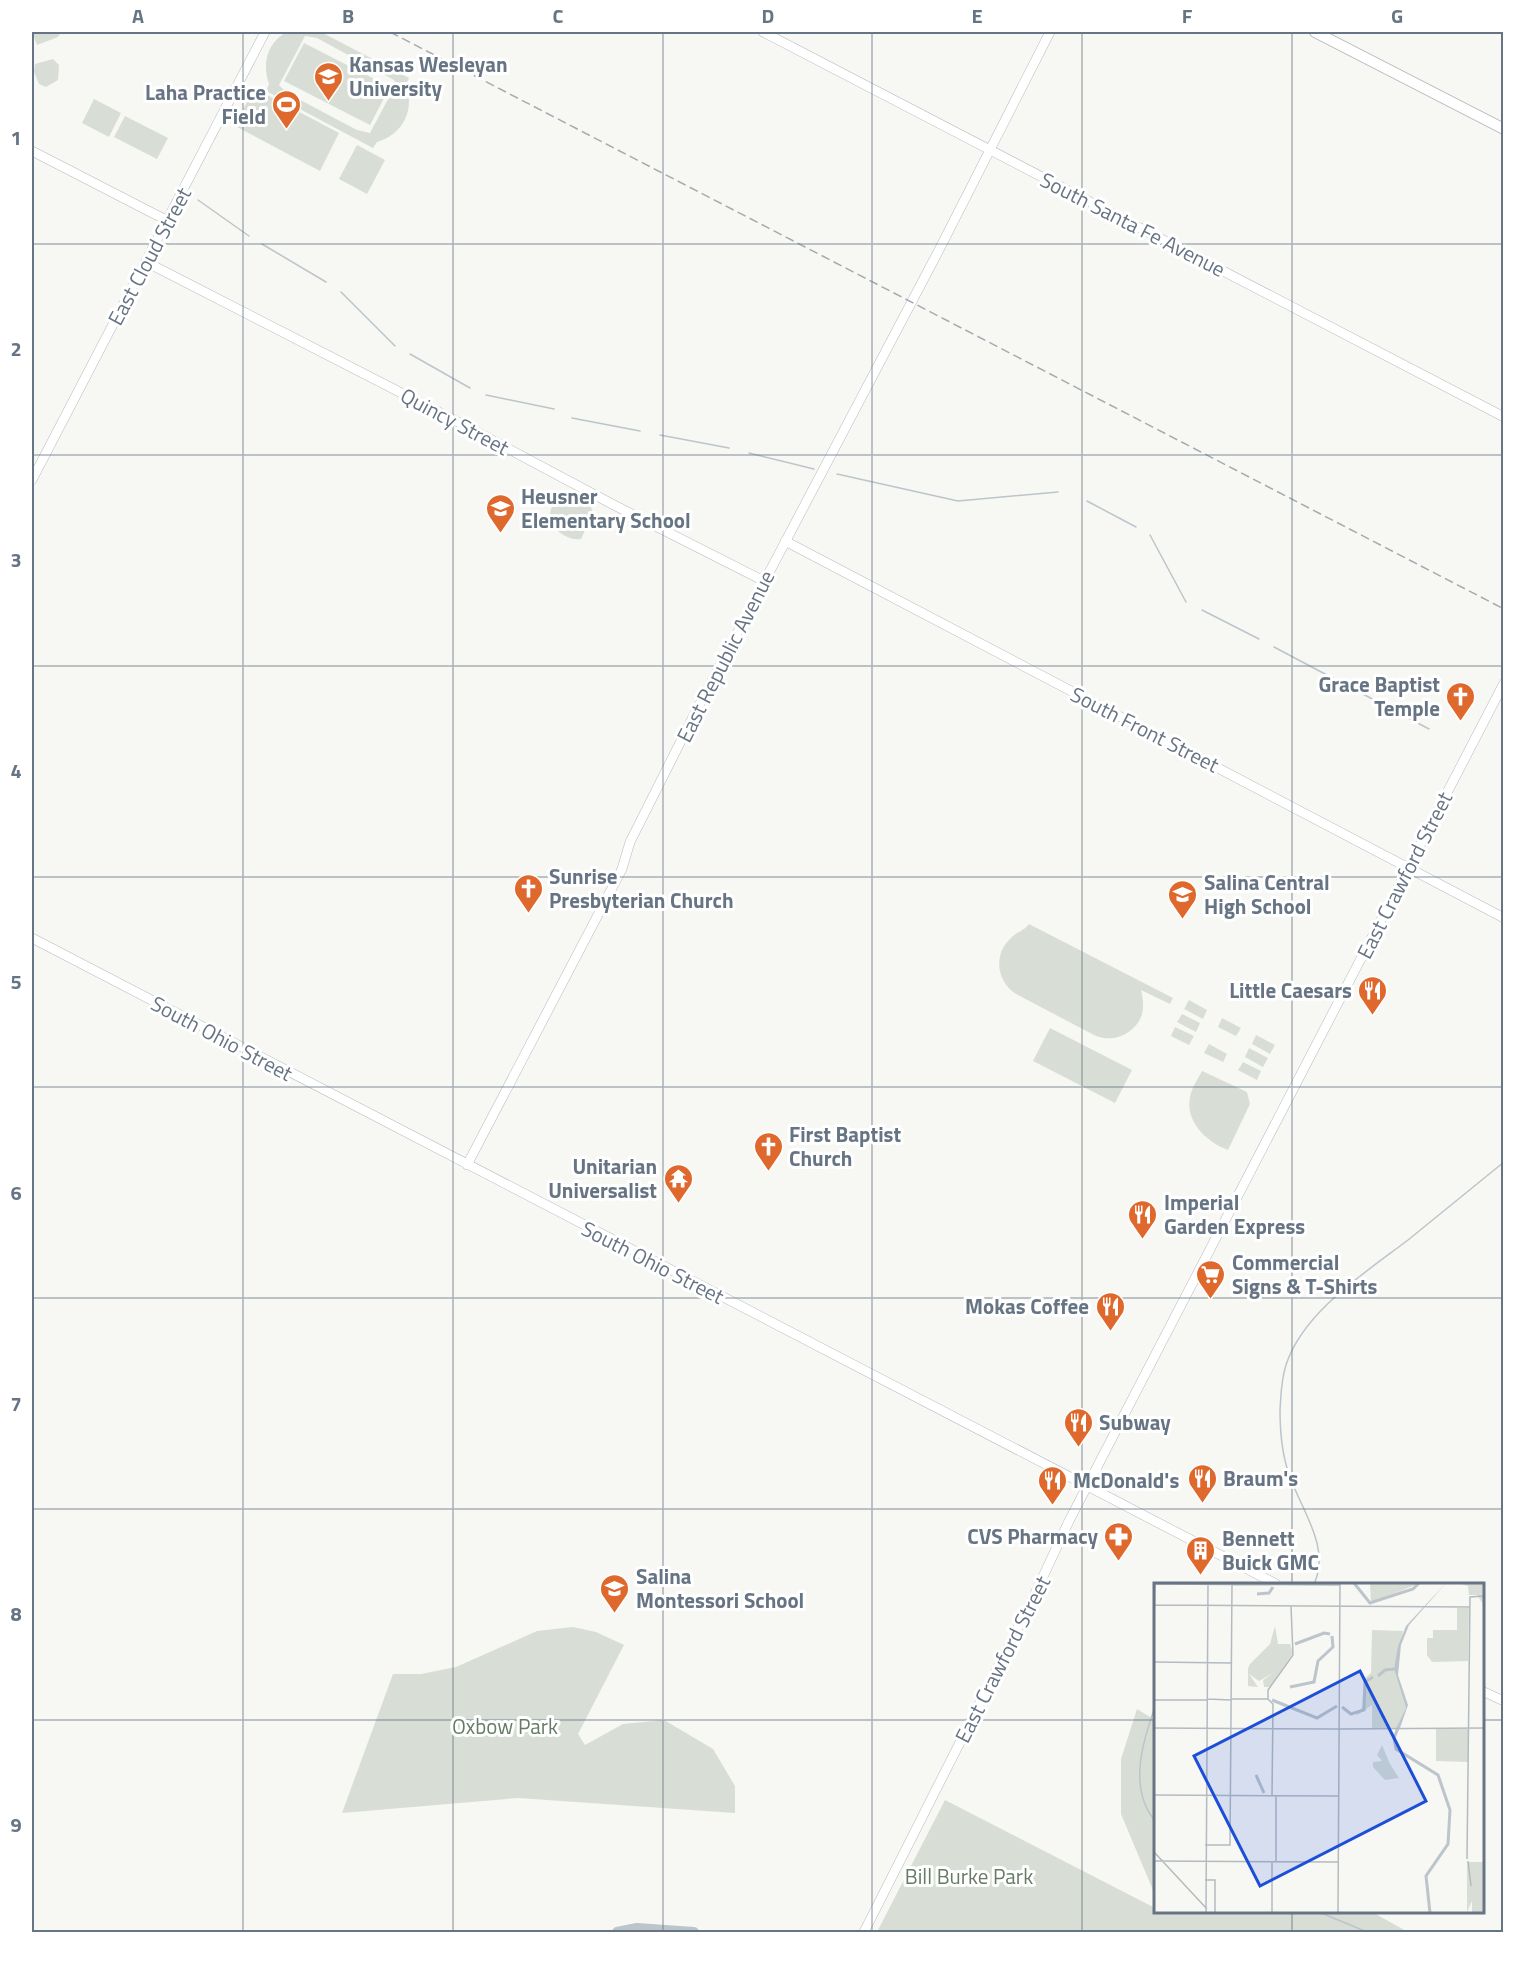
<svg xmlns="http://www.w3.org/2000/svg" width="1535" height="1964" font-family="'Titillium Web',sans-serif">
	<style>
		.green { fill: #d8ded5; fill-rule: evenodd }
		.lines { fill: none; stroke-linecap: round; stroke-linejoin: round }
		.stream { stroke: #bcc5cb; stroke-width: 1.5 }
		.river { stroke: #bcc5cb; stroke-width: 10 }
		.secondary-casing { stroke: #b8bbc0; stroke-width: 10 }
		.primary-casing { stroke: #b6babe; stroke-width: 12 }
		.secondary { stroke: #fff; stroke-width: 9 }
		.primary { stroke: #fff; stroke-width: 10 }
		.rail { stroke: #a6aab0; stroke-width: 1.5; stroke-dasharray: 9 4.5; stroke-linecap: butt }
		.grid { fill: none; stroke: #677484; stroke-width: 1.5; stroke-opacity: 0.55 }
		.labels { text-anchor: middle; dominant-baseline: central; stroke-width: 6; stroke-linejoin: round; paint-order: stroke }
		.poi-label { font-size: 21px; font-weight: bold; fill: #677484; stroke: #fff; text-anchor: start }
		.street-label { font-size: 21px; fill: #677484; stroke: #fff }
		.park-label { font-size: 21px; fill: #677c65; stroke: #fff }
		.inset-river { fill: none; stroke: #bcc5cb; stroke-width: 3 }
		.inset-road { fill: none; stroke: #b4bbc0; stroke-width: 1.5 }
		.view { fill: #1d4ed8; fill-opacity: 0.15; stroke: #1d4ed8; stroke-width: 3 }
		.inset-edge { fill: none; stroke: #677484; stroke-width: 3 }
		.neatline { fill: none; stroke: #677484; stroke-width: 2 }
		.grid-label { font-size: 20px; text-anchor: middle; font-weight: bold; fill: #677484 }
	</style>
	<rect width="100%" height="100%" fill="#f7f7f4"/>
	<path class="green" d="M32,32H59L60,34L58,37L37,45Z
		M286,32H321L409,78L406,85C415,110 403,134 377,142L373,148L266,91L269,84C262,63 267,44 286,32ZM305,36L317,38L394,80L396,84L370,133L357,130L287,93L279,85Z
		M304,43L390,87L370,125L284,81Z
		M53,59L59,65L58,80L46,87L39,84L34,72L35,64Z
		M254,88L339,133L320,171L235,126Z
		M94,99L121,113L109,137L82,123Z
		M125,116L168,138L157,159L114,137Z
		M357,145L385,160L367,194L339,179Z
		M561,491L591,507L593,513L581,539C572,540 566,537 559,532C542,521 552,504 561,491Z
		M1029,924L1173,998L1170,1004L1141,990C1143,998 1144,1006 1142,1014C1136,1034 1112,1044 1094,1035L1016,994C997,982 993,955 1010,939C1016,932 1024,931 1029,924Z
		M1189,1000L1207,1010L1203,1019L1184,1009Z
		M1182,1014L1200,1023L1196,1032L1177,1022Z
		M1222,1018L1241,1028L1236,1036L1218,1027Z
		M1175,1027L1194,1036L1189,1045L1171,1036Z
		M1050,1028L1132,1070L1115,1103L1033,1061Z
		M1256,1035L1275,1045L1270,1054L1252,1044Z
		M1209,1044L1227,1054L1223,1062L1204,1053Z
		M1249,1048L1268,1058L1263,1067L1245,1057Z
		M1243,1062L1261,1071L1257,1080L1238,1070Z
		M1202,1071L1247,1092L1250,1104L1228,1150C1207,1142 1185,1122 1190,1097C1192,1087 1198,1079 1202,1071Z
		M573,1627L596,1632L624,1645L578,1734L585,1745L623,1724L664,1720L713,1749L735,1786V1813L518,1798L342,1813L393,1674H421L456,1667L537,1631Z
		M1137,1709L1155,1720V1895L1121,1814V1759Z
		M945,1800L1155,1908L1156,1912H1372L1408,1932H877Z"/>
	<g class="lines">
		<path class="stream" d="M198,200L249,236
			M262,244L326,282
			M341,292L395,346
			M410,354L470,388
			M486,395L554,409
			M572,418L640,431
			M660,435L729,448
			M749,453L814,469
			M837,474L958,501L1058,492
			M1087,501L1136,527
			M1150,535L1186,602
			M1202,610L1259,639
			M1274,647L1429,729
			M1314,1584C1331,1548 1302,1511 1290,1477C1282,1456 1280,1433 1280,1410C1281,1395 1281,1380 1286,1365C1303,1312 1366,1272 1408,1240C1440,1214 1472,1188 1504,1162
			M1156,1704C1143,1740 1127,1789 1156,1822
			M1319,1912L1367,1932"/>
		<path class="river" d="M617,1932L637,1928L694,1932"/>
		<defs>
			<path id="secondary" d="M763,32L1504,417
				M32,151L168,221
				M146,262L460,423L612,504L764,581
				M32,480L265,32
				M785,541L1504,918
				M32,938L1276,1584
				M467,1165L622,869L630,842L693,717L939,250L1050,32
				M1482,1691L1504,1701
				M864,1932L1033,1598L1069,1521L1504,683"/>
			<path id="primary" d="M1315,32L1504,129"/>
		</defs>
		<use href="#secondary" class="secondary-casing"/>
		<use href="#primary" class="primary-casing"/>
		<use href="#secondary" class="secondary"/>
		<use href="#primary" class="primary"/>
		<path class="rail" d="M390,32L1504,609"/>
	</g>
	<path class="grid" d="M243,32V1932M453,32V1932M663,32V1932M872,32V1932M1082,32V1932M1292,32V1584M32,244H1504M32,455H1504M32,666H1504M32,877H1504M32,1087H1504M32,1298H1504M32,1509H1504M32,1720H1156M1482,1720H1504M1292,1912V1932"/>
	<defs>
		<symbol id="university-pin" viewBox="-11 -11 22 30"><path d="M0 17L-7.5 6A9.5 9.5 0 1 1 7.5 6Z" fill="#df692c" stroke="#fff"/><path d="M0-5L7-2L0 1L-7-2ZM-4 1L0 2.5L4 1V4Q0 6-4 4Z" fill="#fff"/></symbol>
		<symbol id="stadium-pin" viewBox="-11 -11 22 30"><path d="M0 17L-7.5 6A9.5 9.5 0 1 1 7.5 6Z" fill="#df692c" stroke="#fff"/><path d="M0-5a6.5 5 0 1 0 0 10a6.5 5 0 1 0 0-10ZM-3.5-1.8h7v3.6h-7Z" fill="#fff"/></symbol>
		<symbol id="school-pin" viewBox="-11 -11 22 30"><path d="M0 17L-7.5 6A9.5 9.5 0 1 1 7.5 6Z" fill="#df692c" stroke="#fff"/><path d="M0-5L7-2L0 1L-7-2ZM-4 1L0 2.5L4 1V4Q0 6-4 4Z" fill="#fff"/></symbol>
		<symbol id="church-pin" viewBox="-11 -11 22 30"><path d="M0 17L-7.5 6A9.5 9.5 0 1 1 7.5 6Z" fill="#df692c" stroke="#fff"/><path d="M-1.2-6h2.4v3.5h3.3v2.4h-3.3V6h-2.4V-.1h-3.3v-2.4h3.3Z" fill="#fff"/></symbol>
		<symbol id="restaurant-pin" viewBox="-11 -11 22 30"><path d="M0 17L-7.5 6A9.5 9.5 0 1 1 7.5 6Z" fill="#df692c" stroke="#fff"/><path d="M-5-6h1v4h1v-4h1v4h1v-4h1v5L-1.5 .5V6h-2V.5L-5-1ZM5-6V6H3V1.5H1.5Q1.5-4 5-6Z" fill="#fff"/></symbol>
		<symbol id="temple-pin" viewBox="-11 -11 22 30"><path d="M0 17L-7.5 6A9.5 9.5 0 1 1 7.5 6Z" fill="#df692c" stroke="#fff"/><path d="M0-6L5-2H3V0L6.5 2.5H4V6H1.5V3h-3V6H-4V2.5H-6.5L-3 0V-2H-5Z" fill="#fff"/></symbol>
		<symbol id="supermarket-pin" viewBox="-11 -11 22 30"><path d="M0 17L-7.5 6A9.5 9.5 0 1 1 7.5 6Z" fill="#df692c" stroke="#fff"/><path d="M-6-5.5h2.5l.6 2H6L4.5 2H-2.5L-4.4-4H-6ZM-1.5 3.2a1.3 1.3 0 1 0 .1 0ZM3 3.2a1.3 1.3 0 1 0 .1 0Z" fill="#fff"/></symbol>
		<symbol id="pharmacy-pin" viewBox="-11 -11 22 30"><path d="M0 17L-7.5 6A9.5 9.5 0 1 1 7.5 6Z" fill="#df692c" stroke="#fff"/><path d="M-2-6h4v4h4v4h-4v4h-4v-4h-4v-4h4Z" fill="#fff"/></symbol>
		<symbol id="building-pin" viewBox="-11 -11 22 30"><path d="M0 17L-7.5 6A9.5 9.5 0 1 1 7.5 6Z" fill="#df692c" stroke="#fff"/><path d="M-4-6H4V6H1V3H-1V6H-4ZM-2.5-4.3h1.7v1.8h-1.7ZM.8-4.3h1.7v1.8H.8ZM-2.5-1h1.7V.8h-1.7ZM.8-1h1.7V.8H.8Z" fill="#fff"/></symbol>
	</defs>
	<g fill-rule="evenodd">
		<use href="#university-pin" x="312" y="60" width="33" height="45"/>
		<use href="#stadium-pin" x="270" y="88" width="33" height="45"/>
		<use href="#school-pin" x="484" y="492" width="33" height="45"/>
		<use href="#church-pin" x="1444" y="680" width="33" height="45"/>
		<use href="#church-pin" x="512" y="872" width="33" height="45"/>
		<use href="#school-pin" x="1166" y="878" width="33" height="45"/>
		<use href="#restaurant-pin" x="1356" y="974" width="33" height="45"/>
		<use href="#church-pin" x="752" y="1130" width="33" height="45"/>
		<use href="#temple-pin" x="662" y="1162" width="33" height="45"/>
		<use href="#restaurant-pin" x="1126" y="1198" width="33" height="45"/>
		<use href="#supermarket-pin" x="1194" y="1258" width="33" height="45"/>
		<use href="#restaurant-pin" x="1094" y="1290" width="33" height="45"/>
		<use href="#restaurant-pin" x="1062" y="1406" width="33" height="45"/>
		<use href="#restaurant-pin" x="1186" y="1462" width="33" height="45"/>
		<use href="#restaurant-pin" x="1036" y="1464" width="33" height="45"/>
		<use href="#pharmacy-pin" x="1102" y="1520" width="33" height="45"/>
		<use href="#building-pin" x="1184" y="1534" width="33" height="45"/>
		<use href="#school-pin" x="598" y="1572" width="33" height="45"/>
	</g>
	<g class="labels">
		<g class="poi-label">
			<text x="349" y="64">Kansas Wesleyan<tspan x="349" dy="24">University</tspan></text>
			<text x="266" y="92" text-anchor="end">Laha Practice<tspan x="266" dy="24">Field</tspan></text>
			<text x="521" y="496">Heusner<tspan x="521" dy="24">Elementary School</tspan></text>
			<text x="1440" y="684" text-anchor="end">Grace Baptist<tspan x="1440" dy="24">Temple</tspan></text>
			<text x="549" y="876">Sunrise<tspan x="549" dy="24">Presbyterian Church</tspan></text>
			<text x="1204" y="882">Salina Central<tspan x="1204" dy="24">High School</tspan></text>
			<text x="1352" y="990" text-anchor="end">Little Caesars</text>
			<text x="789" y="1134">First Baptist<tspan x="789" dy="24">Church</tspan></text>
			<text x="657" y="1166" text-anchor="end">Unitarian<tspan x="657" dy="24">Universalist</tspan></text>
			<text x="1164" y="1202">Imperial<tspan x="1164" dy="24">Garden Express</tspan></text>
			<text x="1232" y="1262">Commercial<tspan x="1232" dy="24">Signs &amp; T-Shirts</tspan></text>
			<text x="1089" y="1306" text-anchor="end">Mokas Coffee</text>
			<text x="1099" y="1422">Subway</text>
			<text x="1223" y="1478">Braum's</text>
			<text x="1073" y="1480">McDonald's</text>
			<text x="1098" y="1536" text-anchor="end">CVS Pharmacy</text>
			<text x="1222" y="1538">Bennett<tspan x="1222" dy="24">Buick GMC</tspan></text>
			<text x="636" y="1576">Salina<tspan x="636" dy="24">Montessori School</tspan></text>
		</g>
		<g class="street-label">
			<text transform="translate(1133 224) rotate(27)">South Santa Fe Avenue</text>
			<text transform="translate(149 256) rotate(-62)">East Cloud Street</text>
			<text transform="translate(455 421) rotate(28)">Quincy Street</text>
			<text transform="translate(725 656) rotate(-63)">East Republic Avenue</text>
			<text transform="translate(1145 729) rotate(27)">South Front Street</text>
			<text transform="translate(1404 875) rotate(-63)">East Crawford Street</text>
			<text transform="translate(222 1038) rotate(28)">South Ohio Street</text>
			<text transform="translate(653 1262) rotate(27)">South Ohio Street</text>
			<text transform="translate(1002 1659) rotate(-63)">East Crawford Street</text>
		</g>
		<g class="park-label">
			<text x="505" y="1726">Oxbow Park</text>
			<text x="969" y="1876">Bill Burke Park</text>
		</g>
	</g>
	<g transform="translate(1154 1583)">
		<rect width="330" height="330" fill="#f7f7f4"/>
		<path d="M216,0H266L217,20ZM304,0H330L329,21L323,12H315L314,3ZM303,25H315L314,78L278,79L273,72V55H279V47H303ZM121,43L124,61H136L139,70L116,104H110L109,97L121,89L105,98L95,91L104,104L94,103V85L96,81L116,61ZM218,47L249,48L240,86L252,125L242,145H218V122L202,133L208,124L210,96L217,90ZM282,146H314V179L282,178ZM228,162L236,181L245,195L231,197L219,184V179L228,178L223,172ZM313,279H330V330H318V318L313,329Z" fill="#d8ded5"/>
		<path d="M292,0L255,42L247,62L244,92L254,122L246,145H242L252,125L240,86L244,63L252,43Z" fill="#bcc5cb"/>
		<path class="inset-river" d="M200,0L216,20L259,6L265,0M103,11L115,10L119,4M141,61L170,50L176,51M224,93L231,87L241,86M136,104L160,99L164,78L179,64L178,53M118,117L163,135L183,123M188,124L197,131L210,127L211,99L219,94M244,145L240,155L242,166L284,192L296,227L294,261L272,293L276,330M102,192L110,210"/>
		<path class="inset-road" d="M0,1L186,2M0,22L316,24M0,44L1,0M0,79L77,80M53,116L77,117M77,116H114M114,116V107L139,72L137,23M114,116L119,121L118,213M0,117H53M0,145L185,146M185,146L330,145M0,212L185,213M51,262H76L78,0M0,269L53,326M313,276L316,14L330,13M0,278L184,279M314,278L317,303M122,279V213M51,297H61V330M52,330L54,0M118,330V279M184,330L186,0"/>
		<path class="view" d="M206,88L272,218L106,303L40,173Z"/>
		<rect width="330" height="330" class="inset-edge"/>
	</g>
	<rect width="1535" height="1964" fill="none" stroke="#ffffff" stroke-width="66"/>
	<rect x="33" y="33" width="1469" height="1898" class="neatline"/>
	<g class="grid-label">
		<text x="138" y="23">A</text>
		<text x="348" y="23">B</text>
		<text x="558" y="23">C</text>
		<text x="768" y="23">D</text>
		<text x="977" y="23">E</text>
		<text x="1187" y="23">F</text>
		<text x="1397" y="23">G</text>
		<text x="16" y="145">1</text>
		<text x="16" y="356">2</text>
		<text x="16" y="567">3</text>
		<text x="16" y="778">4</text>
		<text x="16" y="989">5</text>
		<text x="16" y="1200">6</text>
		<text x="16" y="1411">7</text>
		<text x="16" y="1621">8</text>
		<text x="16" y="1832">9</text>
	</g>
</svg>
